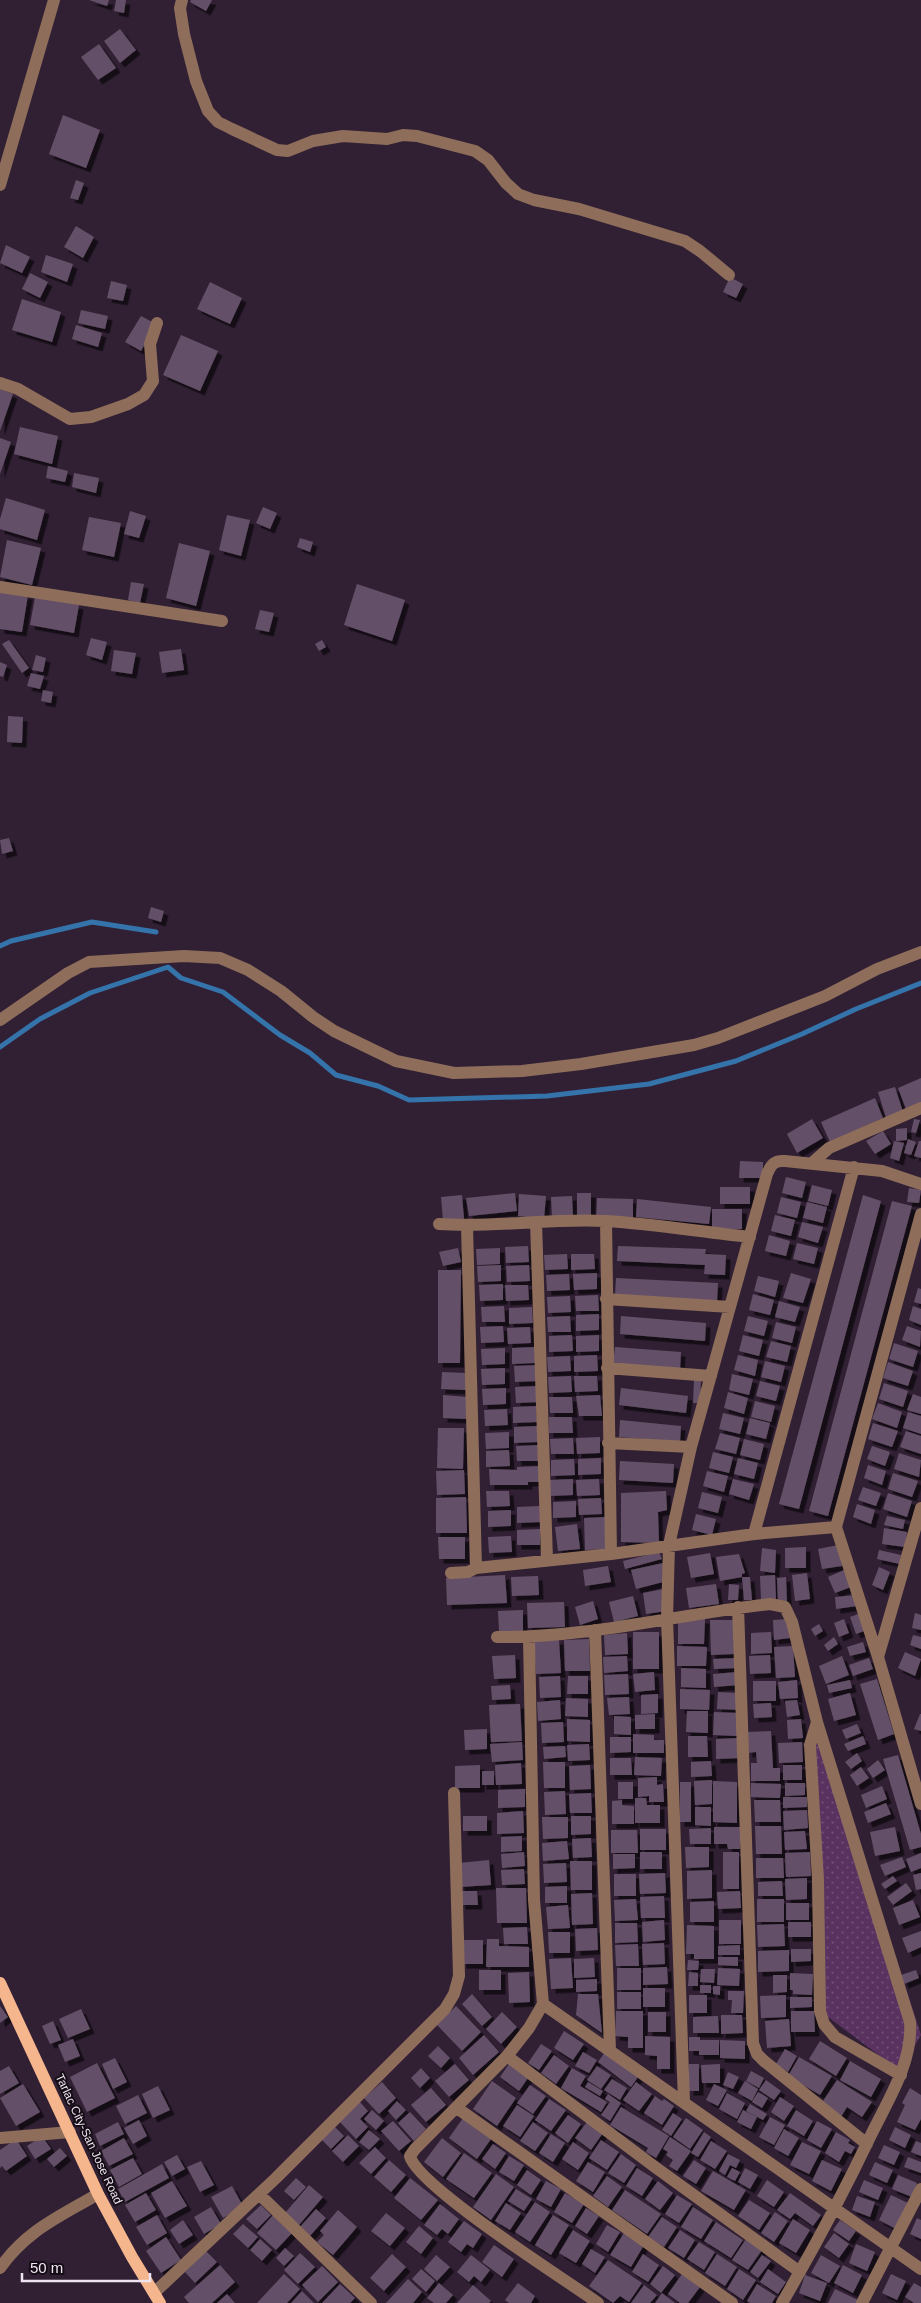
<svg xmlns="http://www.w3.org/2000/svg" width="921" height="2303" font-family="Arial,sans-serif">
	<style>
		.park { fill: url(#park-dots) }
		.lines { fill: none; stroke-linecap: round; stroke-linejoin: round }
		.stream { stroke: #3574ab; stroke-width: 5 }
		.building { fill: #645067; filter: url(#shadow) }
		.minor { stroke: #8e6e5b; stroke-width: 12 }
		.major { stroke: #f5b58d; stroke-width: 12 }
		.labels { text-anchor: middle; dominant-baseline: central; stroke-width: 4; stroke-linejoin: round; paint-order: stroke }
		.street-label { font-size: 12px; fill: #eee3f0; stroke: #150d16 }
	</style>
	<defs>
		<pattern id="park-dots" width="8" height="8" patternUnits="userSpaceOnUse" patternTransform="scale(1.25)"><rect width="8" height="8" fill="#593260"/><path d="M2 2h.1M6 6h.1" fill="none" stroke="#715077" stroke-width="1.8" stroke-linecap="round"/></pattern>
		<filter id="shadow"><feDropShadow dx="4.5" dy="4.5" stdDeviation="0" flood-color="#0009"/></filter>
	</defs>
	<rect width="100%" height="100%" fill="#312034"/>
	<path class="park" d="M813,1701L921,2035L900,2071L820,2011Z"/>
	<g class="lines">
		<path class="stream" d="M0,946L11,941L92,922L156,932
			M0,1047L40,1019L90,993L168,967L181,978L223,992L280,1035L310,1053L336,1075L378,1086L409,1100L547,1096L649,1084L736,1061L802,1034L856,1009L921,983"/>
	</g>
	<path class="building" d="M89,0H109L107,6Z
		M116,0H126L124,13L114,11Z
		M191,0H212L206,11L190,2Z
		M120,29L136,50L120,63L104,41Z
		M99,44L116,68L98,80L81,57Z
		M63,115L100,130L86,168L49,154Z
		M76,180L84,183L78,200L70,198Z
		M76,226L94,237L83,258L64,247Z
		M6,245L30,257L22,273L0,263Z
		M46,255L73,264L67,282L41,272Z
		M30,273L48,282L40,298L22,289Z
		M730,277L743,284L736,298L723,292Z
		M111,281L127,285L123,301L107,298Z
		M210,282L242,298L230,324L197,309Z
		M22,299L61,312L52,342L12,330Z
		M81,310L108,316L105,329L78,323Z
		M141,316L156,324L141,351L125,342Z
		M76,325L102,333L98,347L72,339Z
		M181,335L218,351L200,391L163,375Z
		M0,389L13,394L0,431Z
		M20,427L58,436L52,464L14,454Z
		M0,438L11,442L0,474Z
		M48,466L68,471L65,482L46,478Z
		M74,473L99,478L96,493L72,487Z
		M6,498L45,510L37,540L0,529V519Z
		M263,507L277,513L270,529L256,523Z
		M130,511L146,516L139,538L124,534Z
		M227,515L250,520L241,556L219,550Z
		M89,517L121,523L114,557L82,550Z
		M300,538L313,542L310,552L297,547Z
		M7,540L41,548L32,585L0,577Z
		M179,543L210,551L196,606L166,598Z
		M131,582L144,584L140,603L128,600Z
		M357,584L405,600L392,641L344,625Z
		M0,591L28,595L22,632L0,629Z
		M35,597L79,605L74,633L30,625Z
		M260,610L274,613L269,632L255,629Z
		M91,638L107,642L102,660L86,655Z
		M9,640L29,668L22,673L2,644Z
		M322,640L326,647L319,651L315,644Z
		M181,649L184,670L162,673L159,652Z
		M114,650L136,653L132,674L111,671Z
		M36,655L46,658L43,672L32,670Z
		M0,662L7,665L3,677L0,676Z
		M31,673L44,676L40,689L27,686Z
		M43,690L53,692L51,703L41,701Z
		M8,716L23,717L22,743L7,742Z
		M9,838L13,851L2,854L0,840Z
		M151,907L164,911L161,922L148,918Z
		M921,1078V1103L906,1109L898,1088Z
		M895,1087L904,1115L887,1121L878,1092Z
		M875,1098L883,1118L830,1142L821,1122Z
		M812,1119L823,1138L797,1153L787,1134Z
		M914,1119L920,1120L916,1133L911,1132Z
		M907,1128V1140L896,1141V1129Z
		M883,1131L891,1144L875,1154L866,1141Z
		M908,1139L916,1142L911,1155L904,1153Z
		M894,1141L904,1143L899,1161L890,1158Z
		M919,1141H921V1158L914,1156Z
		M740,1161L763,1162V1178H739Z
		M786,1177L806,1182L802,1198L782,1193Z
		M812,1185L832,1190L828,1206L808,1201Z
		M720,1187H750V1204H720Z
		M909,1188L921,1190L919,1203L907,1202Z
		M515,1193L517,1211L469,1216L466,1198Z
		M577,1193H591V1215H577Z
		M519,1194L546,1196L544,1219L518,1216Z
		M462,1195L464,1219L443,1220L441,1197Z
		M863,1195L881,1201L799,1509L779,1504Z
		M572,1196L573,1217H552L551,1197Z
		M781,1197L801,1202L797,1218L777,1213Z
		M597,1198L633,1199V1222L596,1221Z
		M637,1199L711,1207L709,1224L636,1217Z
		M892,1201L912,1206L828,1516L809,1511Z
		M807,1202L827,1207L823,1223L803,1218Z
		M712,1209H742V1229L712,1230Z
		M775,1215L795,1220L791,1236L771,1231Z
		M802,1222L823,1227L818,1243L798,1237Z
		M769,1235L790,1241L786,1256L765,1251Z
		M797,1243L818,1248L814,1264L793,1259Z
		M528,1246L529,1262L506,1263L505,1247Z
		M618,1246L706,1249L705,1254L726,1255L725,1275L704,1274L705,1265L617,1261Z
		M458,1248L461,1262L443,1266L439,1252Z
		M500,1248V1264L477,1265L476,1249Z
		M567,1254L568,1269L545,1270L544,1255Z
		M571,1254H594L595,1269L571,1270Z
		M501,1265V1281L478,1282L477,1266Z
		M529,1265L530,1281L507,1282L506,1266Z
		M438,1270H461L460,1363H438Z
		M597,1273V1289L574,1290L573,1274Z
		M791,1273L811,1279L803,1303L783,1298Z
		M569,1274L570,1290L547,1291L546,1275Z
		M758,1276L779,1281L775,1297L754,1291Z
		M616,1278L718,1283L717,1302L615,1296Z
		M503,1284V1300L480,1301L479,1285Z
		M505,1285H528L529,1300L506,1301Z
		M918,1288L921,1289V1304L914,1302Z
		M753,1294L774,1300L770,1315L749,1310Z
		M598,1295L599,1311H576L575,1296Z
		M570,1296L571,1312L548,1313L547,1297Z
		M779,1301L800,1307L795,1322L775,1317Z
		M504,1306L505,1322H482L481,1307Z
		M913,1306L921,1309V1325L909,1320Z
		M532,1307L533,1323L509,1324V1308Z
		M599,1314V1330L576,1331V1315Z
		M570,1316L571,1332H548L547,1317Z
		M621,1316L706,1323L705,1341L620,1334Z
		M748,1316L768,1321L764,1336L744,1331Z
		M776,1322L796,1327L792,1343L772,1338Z
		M503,1326L504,1342L481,1343L480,1327Z
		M907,1326L921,1331L920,1347L902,1340Z
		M530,1327L531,1343L508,1344L507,1328Z
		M572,1335L573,1351L549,1352V1336Z
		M599,1335V1351L576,1352V1336Z
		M743,1335L763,1340L759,1356L739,1351Z
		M771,1341L791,1346L787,1362L766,1357Z
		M894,1343L918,1351L913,1367L889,1359Z
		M535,1347V1363L512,1364V1348Z
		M615,1347L681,1352L680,1370L613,1365Z
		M505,1348V1364L482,1365L481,1349Z
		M597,1355L598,1371L574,1372V1356Z
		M738,1355L758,1360L755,1376L734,1370Z
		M570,1356L571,1371L548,1372L547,1357Z
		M765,1361L785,1366L781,1382L761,1377Z
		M888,1362L913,1371L908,1386L883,1378Z
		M537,1365L538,1381L515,1382L514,1366Z
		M505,1368V1384L482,1385L481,1369Z
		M442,1372L466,1373V1390L441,1389Z
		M732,1374L753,1379L749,1395L729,1390Z
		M571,1376L572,1392L549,1393L548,1377Z
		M574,1376H597L598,1391L575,1392Z
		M694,1380H701L700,1403H693Z
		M760,1381L780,1386L776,1401L756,1396Z
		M884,1383L908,1391L903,1407L879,1399Z
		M539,1386V1402L516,1403L515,1387Z
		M506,1388V1404L483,1405L482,1389Z
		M621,1388L688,1396L686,1413L619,1405Z
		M728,1392L748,1398L744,1414L724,1408Z
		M913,1394L921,1397V1414L907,1410Z
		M443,1395L467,1397L466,1419L443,1418Z
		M600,1395L602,1416H579L576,1396Z
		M549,1397H572L573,1413H550Z
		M755,1401L775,1406L771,1422L751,1417Z
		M878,1403L902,1412L897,1428L872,1419Z
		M536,1406L537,1422L513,1423V1407Z
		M507,1409L508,1425L485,1426L484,1410Z
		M908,1412L921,1416V1434L903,1428Z
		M723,1413L744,1418L740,1434L719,1429Z
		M549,1417H572L573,1433H549Z
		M750,1418L770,1423L766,1439L746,1434Z
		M620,1420L681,1426L680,1442L619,1437Z
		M873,1423L898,1431L892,1447L868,1439Z
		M537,1426L538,1442L514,1443V1427Z
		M438,1428H464L463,1469L437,1468Z
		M906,1431L921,1436V1454L900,1447Z
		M509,1432V1448L486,1449L485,1433Z
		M720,1433L740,1438L736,1454L715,1449Z
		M600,1437V1453L577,1454L576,1438Z
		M573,1438L574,1454H551L550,1439Z
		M744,1439L764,1444L760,1460L740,1455Z
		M539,1445L540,1461H517L516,1446Z
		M872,1446L890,1452L885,1466L867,1459Z
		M509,1450L510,1466L486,1467V1451Z
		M713,1452L733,1457L729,1473L709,1468Z
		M899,1453L921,1460L919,1477L894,1469Z
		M601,1458V1474L578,1475V1459Z
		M738,1458L758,1463L754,1479L734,1474Z
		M574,1459L575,1475L551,1476V1460Z
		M620,1461L674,1464L673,1483L619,1480Z
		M868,1465L886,1471L882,1485L864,1478Z
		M540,1466L541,1482H528V1485H490L489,1469L517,1470V1467Z
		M464,1470L465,1494L437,1495L436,1471Z
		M707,1471L728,1476L724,1492L703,1486Z
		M893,1473L918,1481L912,1497L888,1489Z
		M573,1479V1495L550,1496V1480Z
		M599,1479L600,1495L577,1496L576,1480Z
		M733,1479L754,1484L749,1500L729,1494Z
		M863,1487L881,1493L876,1506L858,1500Z
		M486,1491H509L510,1506L487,1507Z
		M666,1491L667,1510L658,1512L659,1543L621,1542V1493Z
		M702,1492L722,1497L718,1513L698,1508Z
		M888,1493L912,1501L907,1517L883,1509Z
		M466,1497L467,1533H436V1498Z
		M601,1498L602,1514L579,1515L578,1499Z
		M576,1501V1517L553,1518V1502Z
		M857,1504L875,1510L871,1524L853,1517Z
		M540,1506L541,1522L517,1523V1507Z
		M511,1510V1526L488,1527V1511Z
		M696,1514L716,1519L712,1535L692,1530Z
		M887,1516L905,1520L903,1529L884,1525Z
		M605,1517L607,1549L585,1550L584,1518Z
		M577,1524L580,1549L558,1551L555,1527Z
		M884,1528L907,1532L905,1547L882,1544Z
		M540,1529V1545H517V1530Z
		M511,1536L512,1552L489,1553L488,1537Z
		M438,1537H465V1559H439Z
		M838,1545L842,1566L822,1569L818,1549Z
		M806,1547V1568H785V1548Z
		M762,1548L776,1550L775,1573L760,1571Z
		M879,1550L901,1555L900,1564L877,1559Z
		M659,1552L662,1559L625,1569L623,1561Z
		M710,1553L714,1574L691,1578L687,1557Z
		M739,1554L745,1573L742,1574V1577L720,1581L716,1557Z
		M663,1563L667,1581L636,1589L631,1570Z
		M608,1566L611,1582L585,1586L583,1570Z
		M879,1567L890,1572L883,1590L872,1585Z
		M844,1570L851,1587L835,1593L828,1577Z
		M807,1573L810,1599L795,1601L792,1575Z
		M505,1575L507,1603L447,1605L446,1578Z
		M775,1575L776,1599L761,1600L760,1576Z
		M538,1576L539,1595L512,1596L511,1577Z
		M742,1577H750L752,1600H744Z
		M786,1577L787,1602L778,1603L777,1578Z
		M716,1584L719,1604L689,1608L686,1588Z
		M729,1584L739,1585L738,1600H728Z
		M663,1589L666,1611L646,1614L643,1593Z
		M856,1595L857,1606L836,1609L835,1597Z
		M633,1596L638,1616L614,1622L609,1602Z
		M593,1601L598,1619L580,1625L575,1607Z
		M564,1602L565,1627L528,1628L527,1603Z
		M523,1610V1631L499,1632L498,1611Z
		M861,1613L867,1630L856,1634L850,1617Z
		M915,1613L921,1615V1630L912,1628Z
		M678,1619H705L704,1644H678Z
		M788,1619L790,1638L774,1640L773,1620Z
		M844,1619L849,1633L839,1637L834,1623Z
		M710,1620H733L734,1654L711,1655Z
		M819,1624L823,1631L815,1636L811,1629Z
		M633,1632H659V1669H633Z
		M771,1632L772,1653L751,1654V1633Z
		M627,1633L628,1654L605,1655L604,1635Z
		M913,1635L921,1637V1649L910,1645Z
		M834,1637L838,1644L828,1651L824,1645Z
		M589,1639L590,1671H565L564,1640Z
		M559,1640L561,1673L536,1674L534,1641Z
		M863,1642L866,1652L850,1656L847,1647Z
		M677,1646L707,1647L706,1666H677Z
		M793,1646L795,1677L776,1678L774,1647Z
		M905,1652L921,1659L915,1676L898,1668Z
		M515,1655L516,1678L494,1679L492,1656Z
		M770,1655L771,1673L750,1674L749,1656Z
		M627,1656L628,1671L604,1673L603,1657Z
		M842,1656L849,1675L826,1684L819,1666Z
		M737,1658V1668L714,1669L713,1659Z
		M869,1658L873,1669L853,1676L849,1665Z
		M681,1668L706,1669V1688L681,1687Z
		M654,1672L655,1690L635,1692L633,1674Z
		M738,1672L739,1685L714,1687L713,1674Z
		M628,1674L629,1694L605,1695L604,1675Z
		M560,1676L561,1697L540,1698L539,1677Z
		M568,1676H588V1694H567Z
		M877,1679L894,1734L878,1740L860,1684Z
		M797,1680L798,1698L780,1699L778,1682Z
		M850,1680L852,1688L829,1693L827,1685Z
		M753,1681H776V1701H753Z
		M510,1685L511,1699L492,1700L491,1686Z
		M680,1689L710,1690L709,1710L680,1709Z
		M718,1692L740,1693V1710L717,1709Z
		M850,1693L856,1715L834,1721L828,1699Z
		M658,1694V1713L641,1714V1695Z
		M629,1697L630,1714L609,1715L607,1698Z
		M566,1698L588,1699V1717L565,1716Z
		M560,1700L561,1719L538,1721L537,1702Z
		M797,1700L800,1715L787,1717L785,1701Z
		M771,1703L772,1717L754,1718L753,1704Z
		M520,1704L522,1741L491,1742L489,1705Z
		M687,1711H708V1733L686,1732Z
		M714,1712L738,1713L737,1736L713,1735Z
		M655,1714V1729H635V1715Z
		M920,1714H921V1731L914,1729Z
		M614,1716L631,1717V1735L614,1734Z
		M567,1719L590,1720V1742L567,1741Z
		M801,1719L803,1738L788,1739L787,1720Z
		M563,1722L564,1742L542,1743L541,1723Z
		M857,1724L861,1733L846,1739L842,1730Z
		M487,1729V1749L465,1750L464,1730Z
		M771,1731L773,1768H780V1781H751V1763H757L756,1752L748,1753L747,1732Z
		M633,1734L654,1735V1740H664V1753H633Z
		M688,1736H707L708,1757H688Z
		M863,1736L866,1744L848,1751L844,1744Z
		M610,1737H631V1752L610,1753Z
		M739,1738L740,1758L716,1759V1739Z
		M522,1742L523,1760L492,1762L490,1744Z
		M802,1742L803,1762L779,1763L778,1743Z
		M589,1744L590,1760L568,1761L567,1745Z
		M565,1746L566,1757L544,1759L543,1747Z
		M857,1753L862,1761L851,1769L845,1762Z
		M898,1755L921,1834V1847L910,1850L883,1759Z
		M635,1757L662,1758L661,1776L634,1775Z
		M610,1758H631L632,1775H610Z
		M878,1760L885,1770L873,1778L867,1769Z
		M711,1761L712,1776L691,1777V1762Z
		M543,1762H565V1788H544Z
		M521,1763L522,1784L496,1785L495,1765Z
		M480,1765V1788H455V1766Z
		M590,1765L591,1789L570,1790L569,1766Z
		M783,1765H802V1780H783Z
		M861,1767L869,1778L857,1786L850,1775Z
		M482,1771H494V1785H482Z
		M657,1777V1785L663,1784L664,1802H649V1796L638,1797V1778Z
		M712,1780V1804L695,1805L694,1781Z
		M713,1781L737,1782V1823L713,1822Z
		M618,1782H633V1799H618Z
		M680,1782H691V1822H680Z
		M751,1783L781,1784L780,1798L751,1797Z
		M785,1783H805V1795L785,1796Z
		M882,1786L887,1799L866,1808L861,1795Z
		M525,1789V1807L498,1808V1790Z
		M565,1791L566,1814L545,1815L544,1792Z
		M591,1793L592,1813H570L569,1794Z
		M783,1797H807V1807L783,1808Z
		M635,1798H646L647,1805H660V1823H635Z
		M622,1800V1805L634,1806V1824H612V1801Z
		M754,1800H780L781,1822H755Z
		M886,1803L891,1814L868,1823L864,1812Z
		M695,1807H711V1826L695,1825Z
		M807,1810L808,1828L784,1830L783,1811Z
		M523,1811L524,1833L497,1834V1813Z
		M463,1816H487V1831H463Z
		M571,1816H591V1834L571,1835Z
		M542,1817H568V1838L543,1839Z
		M755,1826H781L782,1854H756Z
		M714,1827H740V1849H728L727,1844H714Z
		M895,1827L900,1851L875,1856L870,1832Z
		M711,1828V1844H690L689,1829Z
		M640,1829H666V1850H640Z
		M611,1830H637L638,1853H611Z
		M805,1831L807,1849L785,1850L784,1832Z
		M522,1836V1851L501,1852V1837Z
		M591,1838L592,1857L573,1858L572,1839Z
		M567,1841L569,1859L543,1861L542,1843Z
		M685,1847H709V1867L686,1868Z
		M524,1852L525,1866L502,1868L501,1854Z
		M640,1852H662V1869H640Z
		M723,1852H739V1889H723Z
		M810,1852L811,1876L786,1877L785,1853Z
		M921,1853V1868L911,1872L906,1859Z
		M613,1854H635V1868L613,1869Z
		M902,1857L906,1867L885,1876L880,1865Z
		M756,1858H783L784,1878H756Z
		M489,1860L491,1885L460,1887L459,1863Z
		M570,1861H592V1890H571Z
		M566,1863L567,1882L544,1883L543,1864Z
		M524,1869L525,1884L502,1885L501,1870Z
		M712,1870V1898L687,1899V1871Z
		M665,1873L666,1893L640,1894L639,1874Z
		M921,1873V1889L916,1890L913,1875Z
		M614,1874H636V1896H614Z
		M893,1876L897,1881L885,1889L881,1884Z
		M807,1878V1899L786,1900L785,1879Z
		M782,1881L783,1896H758V1882Z
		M906,1883L912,1891L893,1905L887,1897Z
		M567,1886V1903H545V1887Z
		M496,1888H526L527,1923H497Z
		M460,1891H477L478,1905H461Z
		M740,1891L741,1908L718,1909L717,1892Z
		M592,1893L593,1924L572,1925L571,1894Z
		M664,1896L665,1918H641L640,1897Z
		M636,1899L638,1920L615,1921L614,1900Z
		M757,1899H784V1922H757Z
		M913,1900L920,1917L899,1925L893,1908Z
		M714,1901V1922H690V1902Z
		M786,1903H809V1920H786Z
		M568,1905L570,1928L548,1929L546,1907Z
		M664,1920L665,1940L643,1942L642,1922Z
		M719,1920H741V1944H719Z
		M788,1922H811V1937H788Z
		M615,1923H637L638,1942L615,1943Z
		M784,1924L785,1946L758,1947L757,1925Z
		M687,1925L714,1926V1959H694V1954H686Z
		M527,1927L528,1944H504L503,1928Z
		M597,1928L598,1950L576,1951L575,1929Z
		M921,1931V1947L908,1953L902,1938Z
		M548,1932H570V1953H549Z
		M487,1939H499V1946L529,1947V1967H486Z
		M462,1940H483V1964H462Z
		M664,1943L665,1964L643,1965L642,1944Z
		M638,1944L639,1966H616L615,1945Z
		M740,1945V1955H718V1946Z
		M791,1949H811V1961L791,1962Z
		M789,1950V1971L758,1972V1951Z
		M718,1957H738V1966L718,1965Z
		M571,1958L573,1988L551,1989L549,1959Z
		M594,1958L595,1977L574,1978V1959Z
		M688,1960L699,1961L698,1970H687Z
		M667,1967L668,1984L643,1985V1968Z
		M617,1968H641V1990H617Z
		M718,1968L740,1969L739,1986L717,1985Z
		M701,1969H715L714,1983L700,1982Z
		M479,1970H501V1990H479Z
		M916,1970L919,1978L904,1984L901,1975Z
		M529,1972L530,2002L509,2003L508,1973Z
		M689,1972L698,1973V1986H688Z
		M790,1973L813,1974L812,1995L793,1994V1990H790Z
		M773,1975H787V1992L773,1993Z
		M597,1979V1991L576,1992V1980Z
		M700,1985H711V1993H700Z
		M713,1986H720V1995L713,1994Z
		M643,1988H665V2007H643Z
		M728,1991H744L743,2013H731L732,2000H728Z
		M617,1992H641V2009H617Z
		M472,1994L492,2017L482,2026L462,2004Z
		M578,1994H598L602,2033L576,2015Z
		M689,1995H707V2013H689Z
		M786,1995V2017L761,2018L760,1996Z
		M790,1997H812V2007L790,2008Z
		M0,2006L8,2017L0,2023Z
		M456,2006L481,2032L462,2051L437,2025Z
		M81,2009L90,2029L68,2038L59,2019Z
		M616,2011H643V2048H628V2037L615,2036Z
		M791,2011H814L815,2032H791Z
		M502,2012L517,2027L501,2044L486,2029Z
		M648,2012H666V2032H648Z
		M721,2015H742L743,2033L721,2034Z
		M718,2016L719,2033H693V2017Z
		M789,2019L791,2046L767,2048L765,2021Z
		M53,2021L61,2040L50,2044L42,2026Z
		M564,2031L584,2044L573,2060L554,2048Z
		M484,2035L499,2052L473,2075L459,2058Z
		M645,2036L670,2037V2069H657V2056L645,2055Z
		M689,2037H700V2040H719V2055H699V2051H689Z
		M73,2039L80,2056L65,2062L58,2045Z
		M720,2040L745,2041V2059L720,2058Z
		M820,2041L847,2058L836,2076L809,2059Z
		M541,2044L552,2051L539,2070L528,2063Z
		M438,2046L450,2058L441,2068L428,2056Z
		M785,2049L797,2056L788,2072L776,2064Z
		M583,2052L597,2060L589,2073L575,2066Z
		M605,2052L638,2077L631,2087L598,2062Z
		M554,2055L569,2066L556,2084L541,2073Z
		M799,2057L832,2076L820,2095L788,2076Z
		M115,2058L127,2082L113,2089L102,2064Z
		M850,2061L881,2079L871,2097L840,2080Z
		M97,2063L115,2098L87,2112L70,2077Z
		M455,2064L469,2080L449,2097L435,2081Z
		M509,2064L528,2078L519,2091L500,2077Z
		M689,2064H699V2091H689Z
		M720,2064V2083H702L701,2065Z
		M9,2066L19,2083L0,2094V2071Z
		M597,2066L611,2075L601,2089L587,2080Z
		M421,2068L430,2078L420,2088L411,2078Z
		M572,2068L586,2076L580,2086L607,2102L601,2112L561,2088Z
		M751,2071L764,2078L759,2088L746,2081Z
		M728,2072L739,2077L733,2089L723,2085Z
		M612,2079L627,2088L620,2100L604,2090Z
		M766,2080L781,2091L774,2100L759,2090Z
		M837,2080L872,2102L862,2117L847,2107L841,2117L821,2104Z
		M492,2081L516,2098L497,2126L473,2109Z
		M745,2081L758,2089L752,2101L738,2093Z
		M382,2082L396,2098L379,2114L364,2098Z
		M588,2082L603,2091L600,2096L585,2087Z
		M636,2082L652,2094L639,2111L623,2100Z
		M23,2084L40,2112L16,2126L0,2098Z
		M714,2084L727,2090L718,2106L706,2100Z
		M530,2085L546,2096L533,2114L517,2103Z
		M158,2086L170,2110L153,2118L142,2094Z
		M431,2088L446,2105L426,2122L411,2105Z
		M910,2088L921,2095V2119L915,2130L897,2122L905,2105L902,2103Z
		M758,2092L768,2098L762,2108L752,2102Z
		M727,2093L745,2103L737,2119L719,2109Z
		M608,2094L621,2103L610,2121L601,2115L610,2102L605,2099Z
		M138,2095L147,2113L125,2124L116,2106Z
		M655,2096L662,2101L664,2099L674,2106L662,2125L644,2113Z
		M780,2097L794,2106L784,2121L771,2112Z
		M549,2099L566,2110L551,2131L535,2120Z
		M359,2101L368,2111L360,2119L368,2127L356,2139L339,2121Z
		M397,2101L406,2110L396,2120L388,2111Z
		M750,2104L767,2114L763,2120L746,2111Z
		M517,2105L534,2116L520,2137L503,2126Z
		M621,2107L669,2136L656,2158L646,2152L648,2148L610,2125Z
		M372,2110L384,2121L376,2130L364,2119Z
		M743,2110L757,2117L751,2129L737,2122Z
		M796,2110L813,2121L804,2136L787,2126Z
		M410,2112L426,2129L414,2141L398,2123Z
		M673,2113L682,2119L671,2136L662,2130Z
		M568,2115L581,2124L568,2143L555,2133Z
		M770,2117L785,2125L774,2145L759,2137Z
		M463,2118L491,2139L477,2159L449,2138Z
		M686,2118L703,2130L690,2149L673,2137Z
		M139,2120L147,2136L133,2144L124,2128Z
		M393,2121L411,2141L399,2151L381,2131Z
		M817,2121L832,2129L821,2148L807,2140Z
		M118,2122L124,2134L100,2146L95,2134Z
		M533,2122L548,2133L535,2151L520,2141Z
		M587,2122L603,2133L591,2150L575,2138Z
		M334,2126L344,2136L331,2149L321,2139Z
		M895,2127L911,2135L905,2148L889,2140Z
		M784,2129L799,2138L788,2156L774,2148Z
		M369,2130L380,2139L369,2150L359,2142Z
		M704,2132L711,2137L698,2157L691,2153Z
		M836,2132L850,2140L848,2143L855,2147L851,2154L845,2151L839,2162L825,2153Z
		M551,2134L565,2143L553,2162L539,2153Z
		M348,2135L359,2146L343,2162L332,2151Z
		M42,2136L51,2149L35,2159L27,2146Z
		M670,2137L691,2151L677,2171L669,2166L673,2160L666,2155L668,2152L663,2149Z
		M124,2138L133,2154L109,2166L101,2151Z
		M442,2138L461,2153L443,2177L424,2162Z
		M16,2139L27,2156L6,2171L2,2166L0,2168V2150Z
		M601,2140L619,2152L607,2170L589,2158Z
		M711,2141L727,2151L715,2169L700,2160Z
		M916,2141L921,2143V2156L911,2152Z
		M573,2142L589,2153L578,2170L562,2159Z
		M802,2142L821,2151L809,2174L790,2165Z
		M493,2144L506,2153L495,2169L482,2159Z
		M884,2145L900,2152L894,2165L878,2158Z
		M375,2147L386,2158L371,2174L359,2163Z
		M60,2148L67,2156L54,2167L47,2159Z
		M464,2153L492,2173L474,2198L446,2179Z
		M621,2154L636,2165L624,2183L608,2173Z
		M728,2154L740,2160L736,2168L730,2165L725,2175L719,2171Z
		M177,2155L185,2169L172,2176L164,2162Z
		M509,2156L524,2165L514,2181L499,2172Z
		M908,2157L921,2162V2173L904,2167Z
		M133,2158L142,2174L119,2187L110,2170Z
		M389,2160L406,2175L391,2192L374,2177Z
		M694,2160L706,2168L696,2184L683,2176Z
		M822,2160L842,2169L831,2191L812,2181Z
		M201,2161L214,2185L200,2192L187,2167Z
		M588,2162L605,2172L593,2192L576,2181Z
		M875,2162L893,2170L887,2183L869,2175Z
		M162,2164L169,2178L125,2202L118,2189Z
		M637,2168L653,2178L642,2196L626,2186Z
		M732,2168L740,2172L735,2181L727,2177Z
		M745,2168L758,2175L750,2189L738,2182Z
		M527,2170L541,2180L531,2195L517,2185Z
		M713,2171L746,2190L734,2210L701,2191Z
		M496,2174L514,2187L491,2220L473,2207Z
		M898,2175L917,2183L912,2197L892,2189Z
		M607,2176L622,2187L608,2207L593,2196Z
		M296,2178L306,2187L294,2200L284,2191Z
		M410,2178L438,2200L421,2220L394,2198Z
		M767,2180L784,2192L774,2207L757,2196Z
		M864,2180L883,2188L878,2200L859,2192Z
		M172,2181L187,2206L165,2218L151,2193Z
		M546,2181L561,2189L551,2207L536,2199Z
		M658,2181L673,2193L660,2210L645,2199Z
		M309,2185L323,2197L299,2225L285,2213Z
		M232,2186L243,2206L223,2218L211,2197Z
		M516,2189L532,2199L524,2211L508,2201Z
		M625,2190L661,2214L647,2234L612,2210Z
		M146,2193L156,2210L135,2222L125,2205Z
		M565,2193L584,2204L572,2223L554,2212Z
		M790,2193L821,2215L813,2226L795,2213L790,2219L777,2210Z
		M677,2195L692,2204L679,2223L665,2214Z
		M891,2195L908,2203L896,2229L879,2220Z
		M857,2196L875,2202L870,2217L852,2210Z
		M749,2200L770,2213L759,2230L738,2216Z
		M535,2202L550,2212L530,2242L515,2232Z
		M506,2203L521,2213L510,2230L495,2221Z
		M440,2204L459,2219L448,2234L442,2229L437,2235L424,2225Z
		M261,2205L271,2215L257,2229L246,2219Z
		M211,2207L221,2224L204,2234L194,2217Z
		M693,2207L713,2220L701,2239L681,2227Z
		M586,2208L599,2216L587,2234L575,2226Z
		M316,2209L326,2218L309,2237L299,2228Z
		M338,2210L357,2227L333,2255L317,2242L324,2235L320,2231Z
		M775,2212L788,2221L774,2242L761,2233Z
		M386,2213L405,2228L390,2246L371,2231Z
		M157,2215L167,2233L147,2245L136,2227Z
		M273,2215L292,2233L276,2250L257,2233Z
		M553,2215L569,2225L551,2255L535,2245Z
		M662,2217L677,2227L664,2247L648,2237Z
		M917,2218L921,2220V2239L910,2234Z
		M793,2219L810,2230L796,2253L779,2243Z
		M183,2220L193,2235L179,2244L170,2230Z
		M840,2220L856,2231L849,2241L833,2230Z
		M464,2221L482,2234L473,2248L467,2244L461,2252L448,2242Z
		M716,2222L743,2240L731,2258L704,2241Z
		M243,2224L258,2237L248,2248L233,2234Z
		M607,2225L620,2232L608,2252L596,2244Z
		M419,2226L433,2238L421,2254L406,2242Z
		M573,2230L590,2241L576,2263L559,2253Z
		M680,2230L695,2240L684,2258L668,2248Z
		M624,2233L644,2245L631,2267L610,2255Z
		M834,2233L849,2244L839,2258L824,2247Z
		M166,2237L181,2260L161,2273L146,2251Z
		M260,2239L272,2250L262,2261L250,2250Z
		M746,2239L762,2250L748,2270L732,2260Z
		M699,2242L715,2252L704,2270L687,2259Z
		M856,2244L875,2252L867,2271L849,2263Z
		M494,2245L514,2259L502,2277L482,2262Z
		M285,2248L294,2256L284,2266L276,2258Z
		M591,2249L605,2257L595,2273L582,2264Z
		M206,2251L217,2262L195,2283L185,2272Z
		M300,2253L315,2267L298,2284L284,2270Z
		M392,2254L406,2267L384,2291L370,2278Z
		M643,2254L659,2265L648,2282L632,2272Z
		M717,2254L737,2267L725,2286L705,2273Z
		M436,2255L450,2267L437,2281L424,2269Z
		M471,2255L490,2270L481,2282L474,2276L469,2282L457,2272Z
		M762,2255L771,2261L758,2278L750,2272Z
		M821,2255L840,2266L829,2283L811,2273Z
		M608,2260L642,2283L629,2302L620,2296L613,2303L589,2286Z
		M220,2265L235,2282L212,2303H189L184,2297Z
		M843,2265L862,2275L853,2293L834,2283Z
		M322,2266L338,2282L318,2302L302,2285Z
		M663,2266L675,2275L661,2293L650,2284Z
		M421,2269L435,2281L426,2292L412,2279Z
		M739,2269L756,2280L743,2300L727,2289Z
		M768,2269L786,2282L778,2294L760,2282Z
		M284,2274L300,2289L287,2303H257Z
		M682,2274L700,2287L688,2303H680L668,2294Z
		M891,2274L906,2281L897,2300L882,2293Z
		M805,2275L827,2283L820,2301L799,2293Z
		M408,2279L422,2292L413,2303H386Z
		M439,2283L453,2295L446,2303H434L427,2298Z
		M518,2283L535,2296L531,2303H509L505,2300Z
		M914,2283L921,2287V2303H914L905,2297Z
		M340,2284L355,2298L350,2303H322Z
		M757,2284L776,2296L772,2303H750L747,2301Z
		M473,2285L491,2301L489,2303H457Z
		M644,2285L657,2295L650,2303H631Z
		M835,2289L858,2300L856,2303H828Z
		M302,2291L314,2303H291Z
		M662,2293L675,2303H655Z
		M227,2294L235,2303H217Z"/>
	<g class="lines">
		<path class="minor" d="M182,0L180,8L184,34L196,81L208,111L218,122L232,129L277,150L288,151L313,141L343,136L387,139L403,135L417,136L475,151L488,160L506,183L518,194L534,200L579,209L685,241L700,251L729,275
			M0,185L54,0
			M0,383L18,389L70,419L91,417L128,404L144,395L153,381L150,344L157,323
			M0,587L222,621
			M0,1020L68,973L89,962L184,956L220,958L248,970L281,991L313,1017L334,1031L396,1061L454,1073L522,1071L581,1064L694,1045L718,1038L825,996L877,969L921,952
			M812,1163L829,1148L921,1108
			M921,1214L836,1527L878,1657L921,1804
			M606,1221L611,1554
			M536,1222L547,1560
			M439,1224C495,1228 550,1218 606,1221C654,1224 702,1232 750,1237
			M467,1226L476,1568
			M606,1299L730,1307
			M607,1368L711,1376
			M608,1443L691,1447
			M754,1534L854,1167
			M451,1573L468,1572L476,1568L611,1554L754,1534L836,1527
			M738,1607L753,2043L757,2054L764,2061L867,2144
			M595,1630L610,2051
			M497,1637C589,1638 679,1614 770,1604L785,1607L792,1622L817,1722L910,2022C913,2062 888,2100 871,2135C844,2192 814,2248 782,2303
			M529,1637L534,1900L543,2004L529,2028L507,2056L415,2149L410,2156C417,2186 566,2280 598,2303
			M878,1657L921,1508
			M817,1722L810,1745L818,1880L820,2011L824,2024L835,2037L901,2075
			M543,2004L921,2269
			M507,2056L655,2167L800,2272
			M684,2102L667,1618L669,1545L691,1447L767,1174C771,1165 774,1160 785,1161L882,1171L921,1184
			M457,2108L732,2303
			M0,2138L70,2132
			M259,2194L371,2303
			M0,2268C27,2230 59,2217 98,2194
			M154,2293L276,2178L445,2009L454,1994L459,1976L454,1793
			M862,2303L921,2189"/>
		<path class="major" d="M0,1983L98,2194L132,2257L160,2303"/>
	</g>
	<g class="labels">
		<g class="street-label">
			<text transform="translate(89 2139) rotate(65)">Tarlac City-San Jose Road</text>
		</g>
	</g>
	<path d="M22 2273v8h128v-8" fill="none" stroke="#eee3f0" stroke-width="2.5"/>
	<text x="30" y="2273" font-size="15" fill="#eee3f0" stroke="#150d16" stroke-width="4" paint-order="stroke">50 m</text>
</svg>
